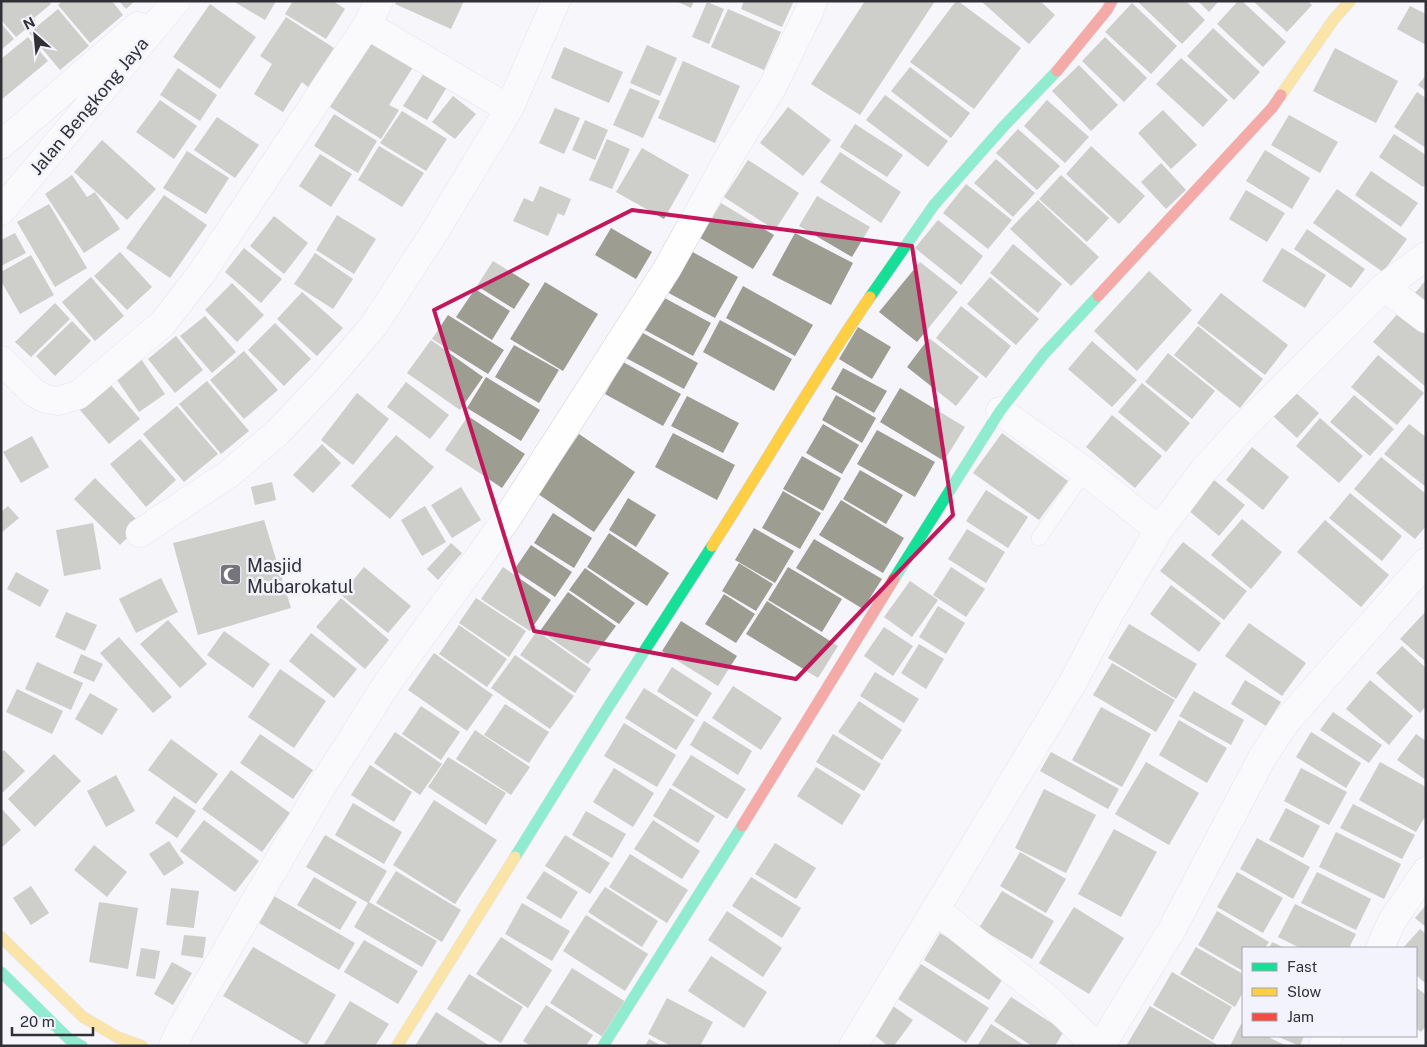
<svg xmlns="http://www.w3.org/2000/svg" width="1427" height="1047" font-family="'Public Sans',sans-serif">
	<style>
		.building { fill: #9d9d91 }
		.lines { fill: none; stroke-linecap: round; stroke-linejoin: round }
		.lane-casing { stroke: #d0d0d6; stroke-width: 16 }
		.street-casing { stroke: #d0d0d6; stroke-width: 29 }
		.fast-casing { stroke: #d0d0d6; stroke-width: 12 }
		.slow-casing { stroke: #d0d0d6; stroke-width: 12 }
		.jam-casing { stroke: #d0d0d6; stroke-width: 12 }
		.lane { stroke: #fefefe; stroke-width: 15 }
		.street { stroke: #fefefe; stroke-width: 28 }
		.fast { stroke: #16e098; stroke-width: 11 }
		.slow { stroke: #ffcf43; stroke-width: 11 }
		.jam { stroke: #f24e42; stroke-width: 11 }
		.marked { fill: none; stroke: #c2185b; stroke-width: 4; stroke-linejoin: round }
		.labels { text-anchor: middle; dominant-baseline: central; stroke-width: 5; stroke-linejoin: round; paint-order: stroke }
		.street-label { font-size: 18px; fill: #303036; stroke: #f3f3fd }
		.poi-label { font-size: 18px; fill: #303036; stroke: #f3f3fd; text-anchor: start }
	</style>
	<rect width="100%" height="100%" fill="#f5f5fb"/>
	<path class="building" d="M1,1H49L51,4L34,18L36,21L16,37L1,20Z
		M62,1H112L123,15L90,43L58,5Z
		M119,1H135L126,9Z
		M233,1H276L265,20Z
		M293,1H333L345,9L326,39L285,14Z
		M397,1H464L451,29L395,4Z
		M676,1H694L691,8Z
		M744,1H790L793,3L782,27L741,9Z
		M865,1H935L860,115L811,84Z
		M956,1H958L1021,48L974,109L910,62Z
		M981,1H1040L1055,15L1029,44Z
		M1137,1H1186L1205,20L1182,44Z
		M1198,1H1219L1209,12Z
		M1238,1H1242L1286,42L1263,67L1217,24Z
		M1253,1H1308L1312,5L1287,32Z
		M707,2L724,9L709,44L692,37Z
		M1132,3L1177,46L1151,74L1105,32Z
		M210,4L256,37L220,89L173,57Z
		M1410,6L1426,14V45L1397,29Z
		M58,9L89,46L60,70L29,33Z
		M728,9L781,32L764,70L711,47Z
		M286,17L334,48L308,87L302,82L283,112L254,94L272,64L260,56Z
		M1,23L14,39L1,50Z
		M1213,28L1260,72L1234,100L1187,56Z
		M28,37L48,61L1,100V59Z
		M1105,37L1147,78L1124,102L1082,61Z
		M372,38L415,64L389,105L399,110L381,139L330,107Z
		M647,45L677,58L660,96L630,83Z
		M564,47L623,72L609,103L551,78Z
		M1335,48L1398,81L1376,123L1313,91Z
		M1181,58L1228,100L1203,127L1156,84Z
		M683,61L740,86L715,143L658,118Z
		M1079,65L1118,105L1091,131L1052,91Z
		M910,67L970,113L951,138L891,91Z
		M178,68L217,95L200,121L160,95Z
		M424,73L447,87L427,120L403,106Z
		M1426,75V91L1418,85Z
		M630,88L660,101L643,138L613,125Z
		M1417,92L1426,98V148L1394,127Z
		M885,95L948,141L928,167L866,120Z
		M453,96L476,114L455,139L432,122Z
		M160,100L197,126L174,159L136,132Z
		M1047,100L1089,137L1065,163L1024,126Z
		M788,107L831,140L803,176L760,143Z
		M555,108L580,118L564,154L539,143Z
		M1163,110L1197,145L1171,169L1138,133Z
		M402,111L447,139L426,171L380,143Z
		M334,114L377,141L358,173L314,146Z
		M1289,115L1338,142L1320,173L1271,145Z
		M217,117L259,145L235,178L194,150Z
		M585,120L608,130L595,160L572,150Z
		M855,124L903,155L887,177L840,147Z
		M1018,129L1060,166L1037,190L996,153Z
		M1394,134L1426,155V183L1423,187L1379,157Z
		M607,139L630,149L612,189L589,180Z
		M102,140L156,189L127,220L74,172Z
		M379,146L424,173L402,207L358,180Z
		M1091,146L1145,196L1119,224L1066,174Z
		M642,148L689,175L664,219L616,192Z
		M1265,150L1310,178L1292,209L1246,181Z
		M187,151L229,178L206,214L163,188Z
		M840,152L901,192L881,223L820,182Z
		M320,154L352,174L331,207L299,186Z
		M996,159L1035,193L1013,217L974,183Z
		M748,160L799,193L775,230L724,197Z
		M1161,163L1186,190L1166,209L1141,182Z
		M1371,171L1418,203L1401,227L1355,195Z
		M72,175L87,197L95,192L120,229L84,253L45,194Z
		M1061,175L1109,218L1087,242L1039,199Z
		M966,184L1012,220L988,249L943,213Z
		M540,186L571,199L564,216L558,213L548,236L513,221L524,198L533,202Z
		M1337,189L1407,239L1383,272L1313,223Z
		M1246,190L1285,213L1267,242L1229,219Z
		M164,195L207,225L170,278L126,248Z
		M817,196L870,227L852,257L799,226Z
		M1038,200L1099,257L1071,286L1010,229Z
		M721,203L774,235L753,269L700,238Z
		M49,204L87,268L55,287L17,222Z
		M337,215L376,239L354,274L316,250Z
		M274,216L308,243L284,274L250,246Z
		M938,220L983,256L961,285L915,248Z
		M611,228L652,252L636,279L595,255Z
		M1307,229L1365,269L1351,288L1294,249Z
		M15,233L26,253L1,266V240Z
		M795,233L853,263L831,305L772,275Z
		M1013,244L1062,284L1038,313L990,273Z
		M244,248L282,279L261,303L225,272Z
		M1282,248L1326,275L1305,308L1262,281Z
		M689,250L738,277L715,318L665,291Z
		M120,252L152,287L127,310L94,276Z
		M315,253L353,279L333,309L294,284Z
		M31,255L54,295L20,314L1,281V272Z
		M493,261L530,284L514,309L477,286Z
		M920,262L958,292L917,342L879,312Z
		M1149,271L1192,310L1137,371L1094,331Z
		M91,277L124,316L95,341L62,302Z
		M990,277L1039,319L1016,345L967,304Z
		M1426,280V301L1415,293Z
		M545,282L598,314L563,371L510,339Z
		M232,283L264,315L237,342L205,310Z
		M743,286L813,325L795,356L726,318Z
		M475,289L510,311L492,340L456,317Z
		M302,292L343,328L317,356L277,319Z
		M1221,293L1288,345L1265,375L1197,323Z
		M659,295L711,323L693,356L641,328Z
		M55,303L70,319L31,357L15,342Z
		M961,306L1011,346L986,378L936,338Z
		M1400,311L1426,333V387L1373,342Z
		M448,315L504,350L488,374L432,339Z
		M205,316L236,352L212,373L180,336Z
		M720,320L792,359L774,391L703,352Z
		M72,321L91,341L55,376L36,356Z
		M275,323L311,359L284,386L248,350Z
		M1198,326L1263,379L1240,408L1174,355Z
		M858,327L891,347L872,379L839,359Z
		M641,332L698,363L684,389L626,358Z
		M176,336L203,370L175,393L148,359Z
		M929,338L979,377L956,406L907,367Z
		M431,340L483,377L460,410L407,373Z
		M1092,341L1137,380L1112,407L1068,369Z
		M514,345L559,370L539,403L495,377Z
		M244,351L278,390L244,419L210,380Z
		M1168,353L1215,391L1192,419L1145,382Z
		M1378,355L1424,393L1397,425L1351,387Z
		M141,359L165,394L139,412L115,377Z
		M623,362L681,394L663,426L605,394Z
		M843,368L887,391L874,413L831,389Z
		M486,377L540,410L521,441L467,408Z
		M207,381L249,431L221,454L179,404Z
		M406,382L449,415L430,439L387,407Z
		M1142,383L1190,423L1166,452L1118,412Z
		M110,384L140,419L109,444L80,410Z
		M900,388L965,427L944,461L880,422Z
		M1295,392L1319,413L1297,438L1273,416Z
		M357,393L389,419L353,465L321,440Z
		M836,395L876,418L862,443L822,420Z
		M1354,395L1394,429L1370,456L1330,422Z
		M687,396L739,423L723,453L671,426Z
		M177,406L218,454L184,482L143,434Z
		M1112,415L1162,456L1135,488L1086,447Z
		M468,416L525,454L502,488L445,450Z
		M1320,418L1363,456L1339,483L1296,446Z
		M823,424L859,445L842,474L806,453Z
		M1409,424L1426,437V487L1384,454Z
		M877,430L935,462L915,497L857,464Z
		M673,433L735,465L717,500L655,467Z
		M1002,433L1068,481L1039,520L973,473Z
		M579,434L635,472L594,532L538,494Z
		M396,435L434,467L390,519L351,486Z
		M32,436L49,467L21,483L3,452Z
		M140,439L176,480L146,507L110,464Z
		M322,444L341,463L313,493L293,475Z
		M1252,447L1289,477L1263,510L1226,480Z
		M802,456L841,478L823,511L783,489Z
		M1381,457L1426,494V526L1415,539L1354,489Z
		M860,470L903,495L886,524L843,499Z
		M95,478L141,524L120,545L74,499Z
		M1214,480L1245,505L1219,536L1188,510Z
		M272,482L276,500L255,505L251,487Z
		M461,487L481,520L452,538L431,505Z
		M986,490L1028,517L1008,548L966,521Z
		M783,491L821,513L800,549L762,528Z
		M1350,493L1402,536L1382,561L1329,518Z
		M628,498L656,515L636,547L609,530Z
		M841,500L904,538L883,573L819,535Z
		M8,506L19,518L1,533V512Z
		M425,506L446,542L422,556L401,520Z
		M553,513L592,538L574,568L534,543Z
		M1242,519L1282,552L1251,589L1211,555Z
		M264,520L291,608L198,635L173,543Z
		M1325,520L1389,575L1361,607L1297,552Z
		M93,523L101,569L64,576L56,530Z
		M754,528L794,551L775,583L735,560Z
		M967,529L1005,552L986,583L948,559Z
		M609,533L669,573L647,606L587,567Z
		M814,539L882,579L863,609L796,568Z
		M1183,542L1247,591L1224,620L1160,571Z
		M451,543L462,553L438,580L427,569Z
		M531,545L572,572L555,597L514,570Z
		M739,563L773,584L756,611L722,591Z
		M364,567L411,606L388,633L341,595Z
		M503,567L551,600L530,631L481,599Z
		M788,567L842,599L822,632L768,600Z
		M951,567L985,589L966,617L933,595Z
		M585,568L635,603L619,624L569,590Z
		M16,572L49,590L40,607L7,589Z
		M161,578L178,612L136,633L119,599Z
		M910,581L938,600L912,637L884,617Z
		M1171,585L1221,623L1199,652L1150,614Z
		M568,592L616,626L588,664L540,631Z
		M724,594L755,614L736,643L705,624Z
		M341,598L389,640L365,669L316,627Z
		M476,598L526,631L509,657L459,623Z
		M767,601L838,646L818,678L746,634Z
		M938,606L965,623L946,654L919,637Z
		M1426,611V662L1400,639Z
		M66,612L97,625L85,651L55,637Z
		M168,620L207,664L180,688L140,644Z
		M681,621L737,656L718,686L662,651Z
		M1249,623L1306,663L1282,696L1225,656Z
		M1129,624L1197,664L1176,699L1108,658Z
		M459,625L507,659L487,687L439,654Z
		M884,627L913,646L893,676L864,656Z
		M224,631L270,664L253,688L207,655Z
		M537,631L591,669L575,693L520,655Z
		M311,633L357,669L334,698L289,661Z
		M119,637L172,697L153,713L100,653Z
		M919,644L944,659L926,689L901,673Z
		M1402,646L1426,668V706L1420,713L1376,673Z
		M434,653L493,695L467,731L408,690Z
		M81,654L103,664L94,682L73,673Z
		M515,655L574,696L550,729L491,688Z
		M37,662L83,683L71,710L25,689Z
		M1112,663L1175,700L1156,732L1093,695Z
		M672,667L712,693L697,717L657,691Z
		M280,669L326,701L294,748L248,717Z
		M875,672L919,699L904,723L860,696Z
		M1245,680L1281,702L1266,726L1231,704Z
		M1370,680L1413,716L1389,745L1346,709Z
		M733,686L782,718L761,750L712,718Z
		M644,688L695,720L676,750L625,718Z
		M17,689L63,711L52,734L6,712Z
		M1194,691L1244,720L1231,745L1179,716Z
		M90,693L118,709L102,735L75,719Z
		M859,701L902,730L882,760L838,732Z
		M505,704L549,732L529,763L484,735Z
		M421,706L460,732L441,760L402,734Z
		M1101,707L1151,734L1122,787L1072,760Z
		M1333,712L1382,745L1369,763L1320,730Z
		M1179,720L1227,748L1207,783L1159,755Z
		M704,721L752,751L738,775L690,745Z
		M624,723L676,755L657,787L604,756Z
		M475,730L530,767L511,795L456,759Z
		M395,732L442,764L420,795L374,763Z
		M1311,732L1361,763L1346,788L1296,757Z
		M260,734L313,770L293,799L240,763Z
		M833,734L881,764L864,791L816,762Z
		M1416,734L1426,741V780L1397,760Z
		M171,739L218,774L196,804L148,770Z
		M4,750L25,771L1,794V753Z
		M1051,752L1119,789L1108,809L1040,771Z
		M54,754L81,781L35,827L8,799Z
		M691,755L746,789L727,819L672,785Z
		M448,757L506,793L486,825L428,787Z
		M1146,762L1199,793L1169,845L1115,814Z
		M1380,762L1426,787V815L1416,832L1359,800Z
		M370,765L412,792L394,822L351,795Z
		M816,767L861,795L842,825L797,796Z
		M614,768L654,793L633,827L593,802Z
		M1301,768L1347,792L1329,825L1284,801Z
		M231,770L290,813L262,852L202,809Z
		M116,775L135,811L106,827L87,791Z
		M670,788L715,816L698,843L653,816Z
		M1044,789L1096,815L1066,873L1015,848Z
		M174,796L196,811L177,838L155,823Z
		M434,800L497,840L455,904L393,865Z
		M353,803L402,832L384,864L335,835Z
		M1353,804L1415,835L1402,859L1340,828Z
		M1,808L21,830L1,848Z
		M1286,808L1320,826L1303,858L1269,840Z
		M586,811L626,834L612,858L572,835Z
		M204,820L259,861L235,892L180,851Z
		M653,820L700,851L682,879L634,849Z
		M1114,829L1157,852L1121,917L1078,894Z
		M1336,832L1401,864L1384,899L1319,867Z
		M325,835L387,871L369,902L437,941L422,967L354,927L368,903L306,867Z
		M565,835L610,863L590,894L545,866Z
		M1257,838L1310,867L1293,899L1240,869Z
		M169,841L184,863L164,876L149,854Z
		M775,843L816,868L796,899L755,874Z
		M94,845L127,872L107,897L74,870Z
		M1020,852L1066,879L1046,913L1000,886Z
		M630,854L688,890L667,923L609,887Z
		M396,871L461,910L442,942L376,903Z
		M544,871L578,892L561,919L526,898Z
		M1237,872L1283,898L1263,933L1217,907Z
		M1317,872L1371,899L1356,930L1301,903Z
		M314,877L357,902L340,930L297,905Z
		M751,877L801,908L782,938L732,906Z
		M31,886L49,913L31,925L13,898Z
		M605,887L658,921L642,947L588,912Z
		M171,888L199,891L194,928L166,925Z
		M1002,891L1054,921L1032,959L979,928Z
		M274,896L355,943L339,970L259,923Z
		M99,902L138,908L128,969L89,962Z
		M522,903L570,931L552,961L505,934Z
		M1295,904L1356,934L1349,948H1300L1278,937Z
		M1426,905V927L1415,918Z
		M1074,907L1124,938L1089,994L1039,963Z
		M727,911L782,948L763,977L708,940Z
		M1217,911L1269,942L1265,948H1243V971L1198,945Z
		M586,915L648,954L625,991L563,951Z
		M1420,929L1426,934V984L1416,975V948H1403Z
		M940,933L1006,974L989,1000L924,960Z
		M184,935L206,937L203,958L181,955Z
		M501,937L552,970L528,1008L476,974Z
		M364,940L418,971L398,1004L344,972Z
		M1272,942L1285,948H1269Z
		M253,947L336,995L307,1045L223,996Z
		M1196,947L1243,974V992L1235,1007L1180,974Z
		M141,948L160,951L155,979L136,976Z
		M711,956L767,992L744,1028L688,991Z
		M172,962L192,973L173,1005L154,994Z
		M921,964L989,1008L966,1043L898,999Z
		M572,968L626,1002L603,1037L550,1003Z
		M1172,972L1232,1007L1213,1040L1153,1005Z
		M469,974L523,1007L501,1043L447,1009Z
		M1417,988L1426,995V1026L1421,1032L1416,1028V990Z
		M1011,997L1064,1031L1055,1046H1032L994,1021Z
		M667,998L713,1022L700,1046H671L648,1034Z
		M350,1001L389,1024L375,1046H323Z
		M546,1005L593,1035L586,1046H531L523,1041Z
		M893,1006L913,1020L894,1046H888L873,1034Z
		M1150,1006L1216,1044L1215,1046H1126Z
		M436,1012L490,1046H415Z
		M991,1024L1025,1046H977Z
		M1241,1024L1243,1025V1036H1266L1287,1046H1230Z
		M1276,1036H1304L1300,1046Z
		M649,1039L662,1046H645Z"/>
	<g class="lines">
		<defs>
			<path id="lane" d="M1039,538L1085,471"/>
			<path id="street" d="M367,25L509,109
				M1,145L138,26
				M1,211L176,1
				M1384,287L1426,319
				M1,360L33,392L45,399L58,401L78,395L163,323L201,274L367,25L379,1
				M1000,411L1085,471L1159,530
				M140,533L230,473L278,432L328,379L374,325L434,233L509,109L556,1
				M936,910L1048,999L1096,1046
				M1380,948L1392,921L1426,871
				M173,1046L181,1029L319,791L388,682L506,520L667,269L732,152L773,86L809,12L813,1
				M853,1046L1073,682L1109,614L1159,530L1203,471L1245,425L1384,287L1426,256
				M1101,1046L1171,931L1262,758L1285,723L1426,562
				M1323,1046L1329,1036"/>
			<path id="fast" d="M870,297L934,205L1004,126L1057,71
				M894,579L1000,411L1044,354L1098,296
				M515,857L605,712L712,546
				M1,972L69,1039L82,1046
				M603,1046L742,826"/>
			<path id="slow" d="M1281,95L1334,19L1350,1
				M712,546C765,464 814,378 870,297
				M1,937L83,1017L117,1037L142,1046
				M397,1046L515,857"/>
			<path id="jam" d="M1057,71L1107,10L1112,1
				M1098,296L1272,108L1281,95
				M742,826L894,579"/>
		</defs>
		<use href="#lane" class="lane-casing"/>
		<use href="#street" class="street-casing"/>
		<use href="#fast" class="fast-casing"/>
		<use href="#slow" class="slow-casing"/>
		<use href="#jam" class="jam-casing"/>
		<use href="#lane" class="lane"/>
		<use href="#street" class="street"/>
		<use href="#fast" class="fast"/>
		<use href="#slow" class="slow"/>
		<use href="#jam" class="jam"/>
	</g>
	<path d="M0 0H1427V1047H0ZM632,210L912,246L953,515L796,679L534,631L434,310Z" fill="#f5f5fb" fill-opacity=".55" fill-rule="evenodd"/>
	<path class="marked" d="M632,210L912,246L953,515L796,679L534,631L434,310Z"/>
	<defs>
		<symbol id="mosque-square" viewBox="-11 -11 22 22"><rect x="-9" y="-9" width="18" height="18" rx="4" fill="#75757b" stroke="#f3f3fd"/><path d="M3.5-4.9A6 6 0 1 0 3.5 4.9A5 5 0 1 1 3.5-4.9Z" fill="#fff"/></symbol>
	</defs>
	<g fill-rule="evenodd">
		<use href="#mosque-square" x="218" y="562" width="25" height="25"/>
	</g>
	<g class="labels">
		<g class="street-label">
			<text transform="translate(89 106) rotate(-50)">Jalan Bengkong Jaya</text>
		</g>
		<g class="poi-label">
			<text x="247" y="565">Masjid<tspan x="247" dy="21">Mubarokatul</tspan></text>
		</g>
	</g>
	<rect width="1427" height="1047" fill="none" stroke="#303036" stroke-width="5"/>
	<rect x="1242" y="947" width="175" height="90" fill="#f3f3fd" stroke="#a5a5ad"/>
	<rect x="1252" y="963" width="25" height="8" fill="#16e098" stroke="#a5a5ad"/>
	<text x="1287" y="972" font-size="15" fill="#303036">Fast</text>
	<rect x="1252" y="988" width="25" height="8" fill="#ffcf43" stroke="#a5a5ad"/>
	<text x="1287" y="997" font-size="15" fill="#303036">Slow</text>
	<rect x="1252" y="1013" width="25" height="8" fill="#f24e42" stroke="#a5a5ad"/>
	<text x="1287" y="1022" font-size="15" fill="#303036">Jam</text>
	<g transform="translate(35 35) rotate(333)" stroke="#f3f3fd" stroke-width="4" paint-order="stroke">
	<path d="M0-4L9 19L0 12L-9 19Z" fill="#303036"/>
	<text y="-8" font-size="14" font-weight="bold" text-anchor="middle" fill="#303036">N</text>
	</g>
	<path d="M12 1027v8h81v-8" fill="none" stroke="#303036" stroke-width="2.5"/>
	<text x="20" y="1027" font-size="15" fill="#303036" stroke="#f3f3fd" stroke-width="4" paint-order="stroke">20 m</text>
</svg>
